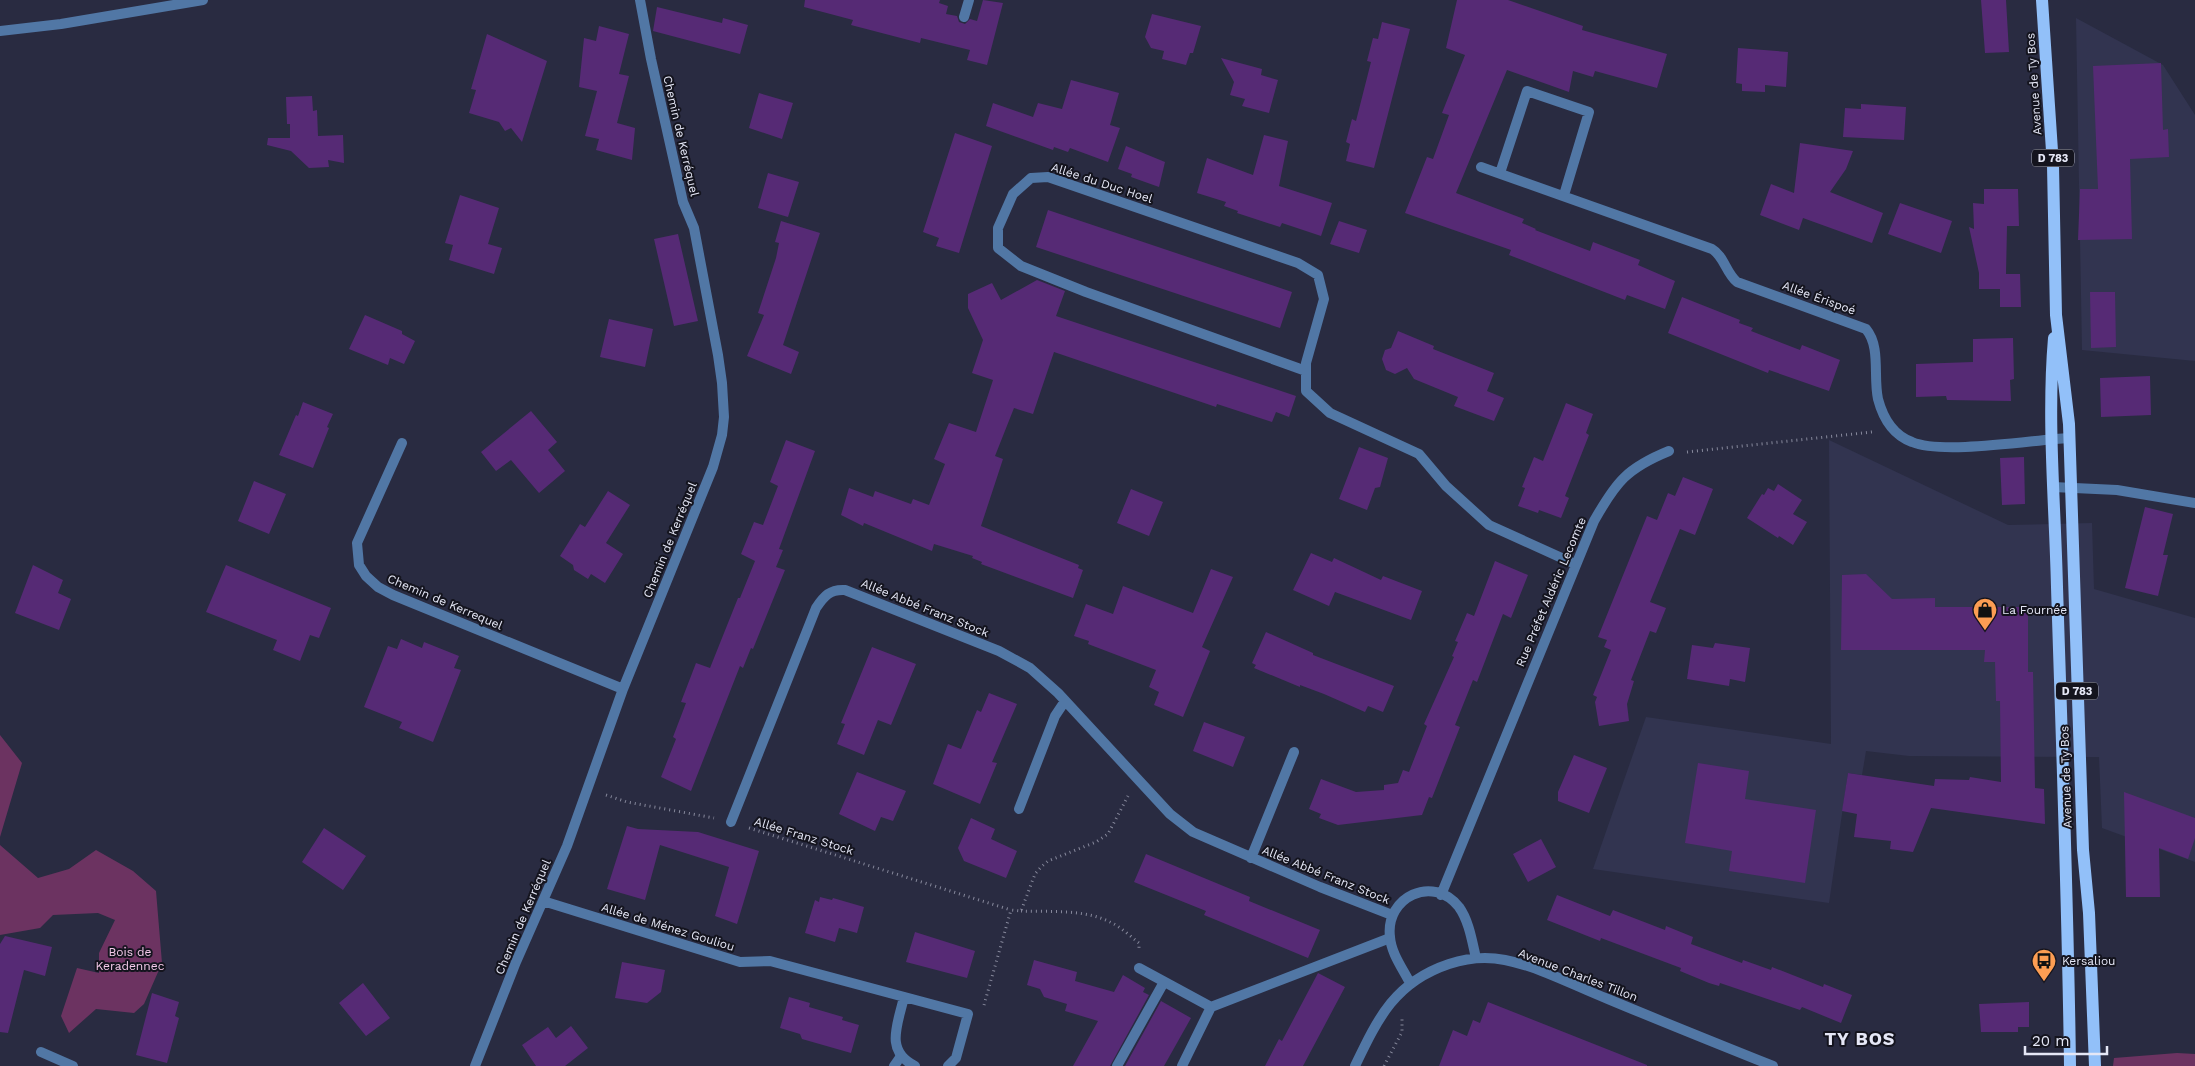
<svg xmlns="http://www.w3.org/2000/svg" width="2195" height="1066" font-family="'Work Sans',sans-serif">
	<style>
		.built { fill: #323450 }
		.green { fill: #6c3361 }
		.building { fill: #562a75 }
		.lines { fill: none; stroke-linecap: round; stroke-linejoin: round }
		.path { stroke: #87899c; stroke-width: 3; stroke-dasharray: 1 4; stroke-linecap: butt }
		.lane { stroke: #5177a5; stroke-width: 10 }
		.street { stroke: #5177a5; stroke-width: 10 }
		.primary { stroke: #92c0f9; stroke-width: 12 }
		.labels { text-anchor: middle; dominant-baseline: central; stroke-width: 4; stroke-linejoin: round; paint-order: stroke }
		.shield { fill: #14141e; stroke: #a6a8b5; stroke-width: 1 }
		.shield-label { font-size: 11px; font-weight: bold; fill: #e5e7f6 }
		.street-label { font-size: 12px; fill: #e5e7f6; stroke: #14141e }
		.poi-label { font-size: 12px; fill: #e5e7f6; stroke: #14141e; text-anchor: start }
		.park-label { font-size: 12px; fill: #f4c9e9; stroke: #14141e }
		.district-label { font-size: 18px; font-weight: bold; letter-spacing: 1px; fill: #e5e7f6; stroke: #14141e }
	</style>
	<rect width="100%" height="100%" fill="#292b41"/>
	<path class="built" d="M2076,18L2163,65L2195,115V361L2082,350Z
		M1829,440L2008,525L2092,523L2094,589L2195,618V862L2102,828L2099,757L1909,756L1866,751L1862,775L1848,773L1829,903L1593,869L1646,717L1831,744Z"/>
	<path class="green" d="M0,735L22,763L0,837Z
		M0,845L38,878L69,869L96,850L133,871L156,891L162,963L144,1004L134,1013L96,1009L69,1033L61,1016L77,968L99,973V953L115,920L98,913L53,915L40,928L0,935Z
		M2177,1053L2195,1054V1066H2113L2114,1058Z"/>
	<path class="building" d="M805,0H940L939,3L948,6L946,14L957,16L959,22L965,24L970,19L977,21L983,0L1003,3L987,65L967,60L970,50L921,38L920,43L851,25L853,20L804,7Z
		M1457,0H1508L1583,26L1582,30L1667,54L1657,88L1595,71L1593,77L1573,71L1569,92L1507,70L1456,193L1524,219L1522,223L1536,229L1535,230L1590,251L1593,242L1640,260L1638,265L1675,281L1665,309L1627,295L1625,300L1509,255L1511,250L1405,213L1427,157L1433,159L1449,115L1442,113L1465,55L1446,48Z
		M1981,0H2006L2009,52L1985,53Z
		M657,7L722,23L723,18L748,25L740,54L653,31Z
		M1152,14L1201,26L1193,53H1190L1186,65L1162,59L1164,51L1151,48L1145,37Z
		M1382,22L1410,29L1374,168L1346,161L1350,144L1346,142L1352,119L1356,121L1371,62L1367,61L1373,38L1378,39Z
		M599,26L629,34L619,74L629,76L617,123L635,128L632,160L596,150L599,139L585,136L597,91L579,87L584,38L596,41Z
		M487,34L547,61L522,142L511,128L505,131L499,122L469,113L476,90L471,89Z
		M1738,48L1788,52L1786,87L1765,85V92L1742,91V84L1736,83Z
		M1221,58L1262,69L1261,75L1278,80L1269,113L1242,106L1245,99L1230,95L1234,82Z
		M2161,63L2163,130L2168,129L2169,157L2130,159L2132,239L2078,240L2080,189H2098L2093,66Z
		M1071,80L1119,93L1110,125L1120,128L1108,162L1070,148L1068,152L1054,147L1053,150L986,126L993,103L1033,117L1038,103L1062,109Z
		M759,93L793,103L782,139L749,128Z
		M312,96L313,111L317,110L318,136L343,135L344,163L328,160L329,167L309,168L291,151L267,145L268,138H290V124H287L286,97Z
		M1861,104L1906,107L1904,140L1843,137L1845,108L1861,109Z
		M955,133L992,146L959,253L936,246L939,238L923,232Z
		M1264,135L1288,141L1279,186L1332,203L1321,236L1282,223L1280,227L1237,213L1238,211L1224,206L1226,202L1197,193L1207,158L1253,175Z
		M1800,143L1853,151L1846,169L1830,192L1883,213L1872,243L1803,218L1799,230L1760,215L1771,184L1794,193Z
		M1126,146L1165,162L1159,187L1131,177L1132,174L1118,169Z
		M768,173L799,182L788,217L758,208Z
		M1984,189H2018L2019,226H2007L2006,274H2020L2021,307H2000V289H1979V273L1969,227L1974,229L1973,203L1984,204Z
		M460,195L499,208L488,244L502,248L494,274L449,260L453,245L445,243Z
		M1900,203L1952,221L1941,253L1888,234Z
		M1048,210L1292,292L1280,328L1036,247Z
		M781,221L820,233L783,345L799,352L791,374L747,356L764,315L758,313L776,258L779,243L775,242Z
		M1339,221L1367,230L1359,253L1330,244Z
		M678,234L698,321L674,326L654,239Z
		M1037,280L1065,291L1056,316L1296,396L1289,417L1276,412L1272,422L1217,404L1216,407L1054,352L1033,414L1014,408L995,456L1003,459L981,526L1079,565L1078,568L1083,570L1073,598L981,564L982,562L972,558L973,556L934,544L932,551L864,523L863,526L841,515L849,488L873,497L875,491L911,504L913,499L929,505L945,464L934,459L949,423L976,432L993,380L972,373L983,340L968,308V294L992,283L1001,300Z
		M2090,292H2115L2116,347L2091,348Z
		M1682,297L1740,320L1739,323L1753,328L1751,331L1800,350L1802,345L1840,360L1829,391L1769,370L1768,373L1668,333Z
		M365,315L402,331V334L415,341L404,364L390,358L388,365L349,349Z
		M609,319L653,329L645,367L600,357Z
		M1398,331L1434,346L1433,349L1494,373L1487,391L1504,398L1494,421L1454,406L1458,397L1414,379L1407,368L1395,374L1386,370L1382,359L1385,350L1391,348Z
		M2013,338L2014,379L2010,380L2011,401L1947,400L1946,396L1916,397V364L1973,362V339Z
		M2150,376L2151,415L2101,417L2100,378Z
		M303,402L333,414L327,427L329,428L313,468L279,455L296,415L298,416Z
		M1566,403L1593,414L1586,433L1589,435L1565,496L1569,498L1561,518L1539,510L1538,513L1518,506L1525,488L1522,487L1534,457L1543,461Z
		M531,411L557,442L548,450L565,471L539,493L511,460L496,471L481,452Z
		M786,440L815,451L779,549L783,550L776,567L785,570L753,649L751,648L743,668L740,666L691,791L661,777L676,739L673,737L686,703L681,702L696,663L710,668L738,598H740L755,561L741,554L754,522L763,525L778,486L770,482Z
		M1359,447L1388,458L1380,487L1375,488L1367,510L1339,499Z
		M2024,457L2025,504L2002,505L2000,458Z
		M1683,477L1713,489L1695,535L1680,529L1650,602L1666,608L1656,633L1650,631L1631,680L1634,681L1627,704L1629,721L1599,726L1595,702L1597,697L1593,695L1611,650L1604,647L1607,640L1598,637L1647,516L1657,520L1668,493L1675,496Z
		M254,481L286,494L269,534L238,521Z
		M1778,484L1802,500L1793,514L1807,522L1793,545L1779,536L1778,538L1747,518L1762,494L1764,495L1768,488L1774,491Z
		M1131,489L1163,502L1149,536L1117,523Z
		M608,491L630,505L606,543L623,554L605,583L591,574L588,579L574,570L573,565L560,556L580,524L585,527Z
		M2145,507L2173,514L2163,555H2168L2158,596L2125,588Z
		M1311,553L1332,562L1334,558L1381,580L1383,576L1422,591L1411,620L1335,592L1329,606L1293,590Z
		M1495,561L1528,575L1511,618L1503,614L1477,682L1473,680L1455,725L1460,727L1432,798L1429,797L1422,815L1338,825L1319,818L1321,814L1309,809L1321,779L1356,792L1384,790V785L1398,783L1403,770L1409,772L1427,726L1424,724L1454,657L1452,656L1458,642L1455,641L1467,613L1474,616Z
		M33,565L63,580L58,593L71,599L59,630L15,613Z
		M226,565L331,608L319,638L310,635L300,661L273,650L277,640L206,612Z
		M1211,569L1233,577L1202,647L1210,651L1183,717L1154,705L1159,692L1149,687L1156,670L1088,644L1089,641L1074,636L1086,604L1113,614L1123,586L1193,613Z
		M1866,574L1892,599L1935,598V607H2028V672H2033L2035,788L2044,789L2045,824L1931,808L1913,852L1890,849L1891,841L1854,837L1857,814L1842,811L1848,773L1934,786L1935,779L1969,780L1970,777L2001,782L2000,701H1996L1995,662H1984L1985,650H1841L1842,575Z
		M1266,632L1313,653V655L1394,686L1383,712L1368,706L1365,712L1324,694L1300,685V687L1254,668L1256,665L1252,663Z
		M401,639L422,648L424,642L459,656L454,668L461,670L433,742L399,728L402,722L364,707L388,646L397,649Z
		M1715,643L1750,648L1745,682L1730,679L1729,686L1687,679L1692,645L1713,648Z
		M872,647L916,664L891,725L878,720L864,755L837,744L845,724L841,723Z
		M989,693L1017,704L992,762L997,763L980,804L933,784L948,744L961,749L977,710L981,712Z
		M1204,722L1245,737L1233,767L1193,751Z
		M1574,755L1607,768L1589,813L1558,801V792Z
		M1698,763L1749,771L1745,799L1816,810L1805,883L1729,871L1732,851L1685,843Z
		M857,772L906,791L893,821L881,817L875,831L839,814Z
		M2124,792L2195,818V838L2188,859L2159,848L2160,897H2126Z
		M971,818L995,829L991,839L1017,851L1006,878L964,861L958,848Z
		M627,826L638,829L698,832L759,851L737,924L715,916L729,867L660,845L645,900L607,889Z
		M324,828L366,856L343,890L302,862Z
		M1541,839L1556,867L1528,882L1513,854Z
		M1146,854L1250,897L1249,901L1320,930L1308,958L1204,915L1206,911L1134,882Z
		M1557,895L1610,916L1613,910L1665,930L1666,926L1693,937L1691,944L1742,963L1743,960L1771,970L1772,967L1823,987L1824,984L1852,995L1841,1023L1802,1007L1800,1010L1720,983L1719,986L1709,983L1680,971L1681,968L1601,938L1600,941L1547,920Z
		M820,897L832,900L833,898L864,907L857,933L839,928L835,942L805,933L815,900L819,902Z
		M915,932L975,951L967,978L906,962Z
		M5,936L52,947L45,976L24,970L8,1033L0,1032V944Z
		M1034,960L1077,972L1075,981L1114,992L1123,975L1145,988L1143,992L1149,995L1110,1066H1073L1098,1021L1065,1011L1067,1004L1044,997L1040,989L1027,985Z
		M622,962L665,970L661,992L647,1003L615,998Z
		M1318,973L1345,987L1303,1066H1265L1279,1039L1282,1041Z
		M363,983L390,1018L366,1036L339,1003Z
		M152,993L179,1002L175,1016L179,1018L167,1063L136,1055Z
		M789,997L810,1003L809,1007L843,1017L842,1020L859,1025L851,1053L802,1039L800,1034L780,1028Z
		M1161,1001L1191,1018L1164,1066H1125Z
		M1488,1002L1647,1065V1066H1439L1453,1030L1467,1036L1473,1020L1480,1023Z
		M2029,1002V1027H2018V1032H1981L1979,1004Z
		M571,1026L588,1048L565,1066H536L522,1045L548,1027L556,1038Z"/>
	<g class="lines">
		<path class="path" d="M1687,452L1872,432
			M606,795L627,802L714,818
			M749,828L1011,910
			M1021,911C1050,912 1084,909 1110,922C1121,927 1130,936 1139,943V951
			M984,1005L1011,910L1021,911L1035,874L1041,867L1048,861L1096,842L1108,834L1128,796
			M1384,1066L1402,1032V1019"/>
		<path class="lane" d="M964,17L969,0
			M1139,968L1211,1007
			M894,1066L901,1056
			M1117,1066L1164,982
			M1182,1066L1211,1007L1390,938"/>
		<path class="street" d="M0,31L61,24L203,0
			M1481,167L1712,249C1724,256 1726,273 1737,282L1866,329C1881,347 1873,376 1878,399C1883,418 1893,435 1912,442C1943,455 2032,440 2068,438
			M1500,173L1527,91L1589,112L1564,195
			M1306,371L1086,292L1021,266L998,248V228L1013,194L1031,178L1048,177L1298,263L1318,275L1324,299L1306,363V391L1330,413L1419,454L1446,486L1489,525L1575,564
			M402,443L357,543L359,565L366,576L378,587L393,595L623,689
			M2053,487L2117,490L2195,503
			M1019,809L1055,716L1065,701
			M731,822L816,608C824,596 830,589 845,590L999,651L1030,668L1058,693L1170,814L1193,832L1320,887L1392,915
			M1251,858L1294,752
			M1441,895L1594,521C1616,482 1627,468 1669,451
			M543,901L740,962L770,961L968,1014L956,1058L948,1066
			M1410,983C1403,969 1391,953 1390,937C1385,897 1433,874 1459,907C1469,921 1472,941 1476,958
			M904,997C898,1024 884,1051 915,1066
			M41,1052L73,1066
			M475,1066L516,962L567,846L623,689L713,467L722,435L724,417L722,383L718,355L694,228L683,202L651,59L640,0
			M1355,1066C1378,1018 1395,982 1449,964C1467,958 1486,956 1505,960C1540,967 1575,986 1608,999C1663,1022 1718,1044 1773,1066"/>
		<path class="primary" d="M2042,0L2053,166L2056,315L2069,424L2083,850L2089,913L2095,1066
			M2054,338C2047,420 2055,504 2057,587C2062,746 2068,906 2070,1066"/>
	</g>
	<defs>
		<symbol id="shop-pin" viewBox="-11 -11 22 30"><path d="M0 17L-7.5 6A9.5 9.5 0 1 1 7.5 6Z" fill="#fc9d53" stroke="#14141e"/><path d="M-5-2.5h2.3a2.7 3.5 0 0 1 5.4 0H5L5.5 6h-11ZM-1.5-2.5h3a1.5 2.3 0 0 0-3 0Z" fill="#111"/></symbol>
		<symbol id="bus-pin" viewBox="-11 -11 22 30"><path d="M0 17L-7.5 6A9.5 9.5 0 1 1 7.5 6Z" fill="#fc9d53" stroke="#14141e"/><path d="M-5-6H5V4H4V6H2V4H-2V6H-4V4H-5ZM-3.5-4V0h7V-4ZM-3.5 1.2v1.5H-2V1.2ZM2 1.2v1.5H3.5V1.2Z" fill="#111"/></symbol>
	</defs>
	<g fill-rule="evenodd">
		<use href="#shop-pin" x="1971" y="596" width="28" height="38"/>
		<use href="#bus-pin" x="2030" y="947" width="28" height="38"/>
	</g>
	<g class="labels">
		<g class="shield">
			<rect x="2032" y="149.5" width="42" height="17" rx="4"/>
			<rect x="2056" y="682.5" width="42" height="17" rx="4"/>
		</g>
		<g class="shield-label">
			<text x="2053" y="158">D 783</text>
			<text x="2077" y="691">D 783</text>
		</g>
		<g class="street-label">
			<text transform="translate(2034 84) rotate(-94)">Avenue de Ty Bos</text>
			<text transform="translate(681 136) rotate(77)">Chemin de Kerréquel</text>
			<text transform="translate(1102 183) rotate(18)">Allée du Duc Hoel</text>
			<text transform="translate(1819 298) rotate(20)">Allée Érispoé</text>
			<text transform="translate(670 540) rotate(-68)">Chemin de Kerréquel</text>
			<text transform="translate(1551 592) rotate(-67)">Rue Préfet Aldéric Lecomte</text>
			<text transform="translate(445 602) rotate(23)">Chemin de Kerrequel</text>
			<text transform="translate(925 608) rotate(22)">Allée Abbé Franz Stock</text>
			<text transform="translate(2066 777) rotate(-92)">Avenue de Ty Bos</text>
			<text transform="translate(804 836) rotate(17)">Allée Franz Stock</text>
			<text transform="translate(1326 875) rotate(22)">Allée Abbé Franz Stock</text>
			<text transform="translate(523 917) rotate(-67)">Chemin de Kerréquel</text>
			<text transform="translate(668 927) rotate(17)">Allée de Ménez Gouliou</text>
			<text transform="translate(1578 975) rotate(21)">Avenue Charles Tillon</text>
		</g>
		<g class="poi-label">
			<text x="2002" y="610">La Fournée</text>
			<text x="2062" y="961">Kersaliou</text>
		</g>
		<g class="park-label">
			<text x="130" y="952">Bois de<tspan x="130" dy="14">Keradennec</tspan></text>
		</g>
		<g class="district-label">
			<text x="1860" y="1038">TY BOS</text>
		</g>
	</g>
	<path d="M2025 1046v8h82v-8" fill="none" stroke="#e5e7f6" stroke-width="2.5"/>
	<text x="2032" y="1046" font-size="15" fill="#e5e7f6" stroke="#14141e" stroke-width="4" paint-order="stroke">20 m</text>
</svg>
